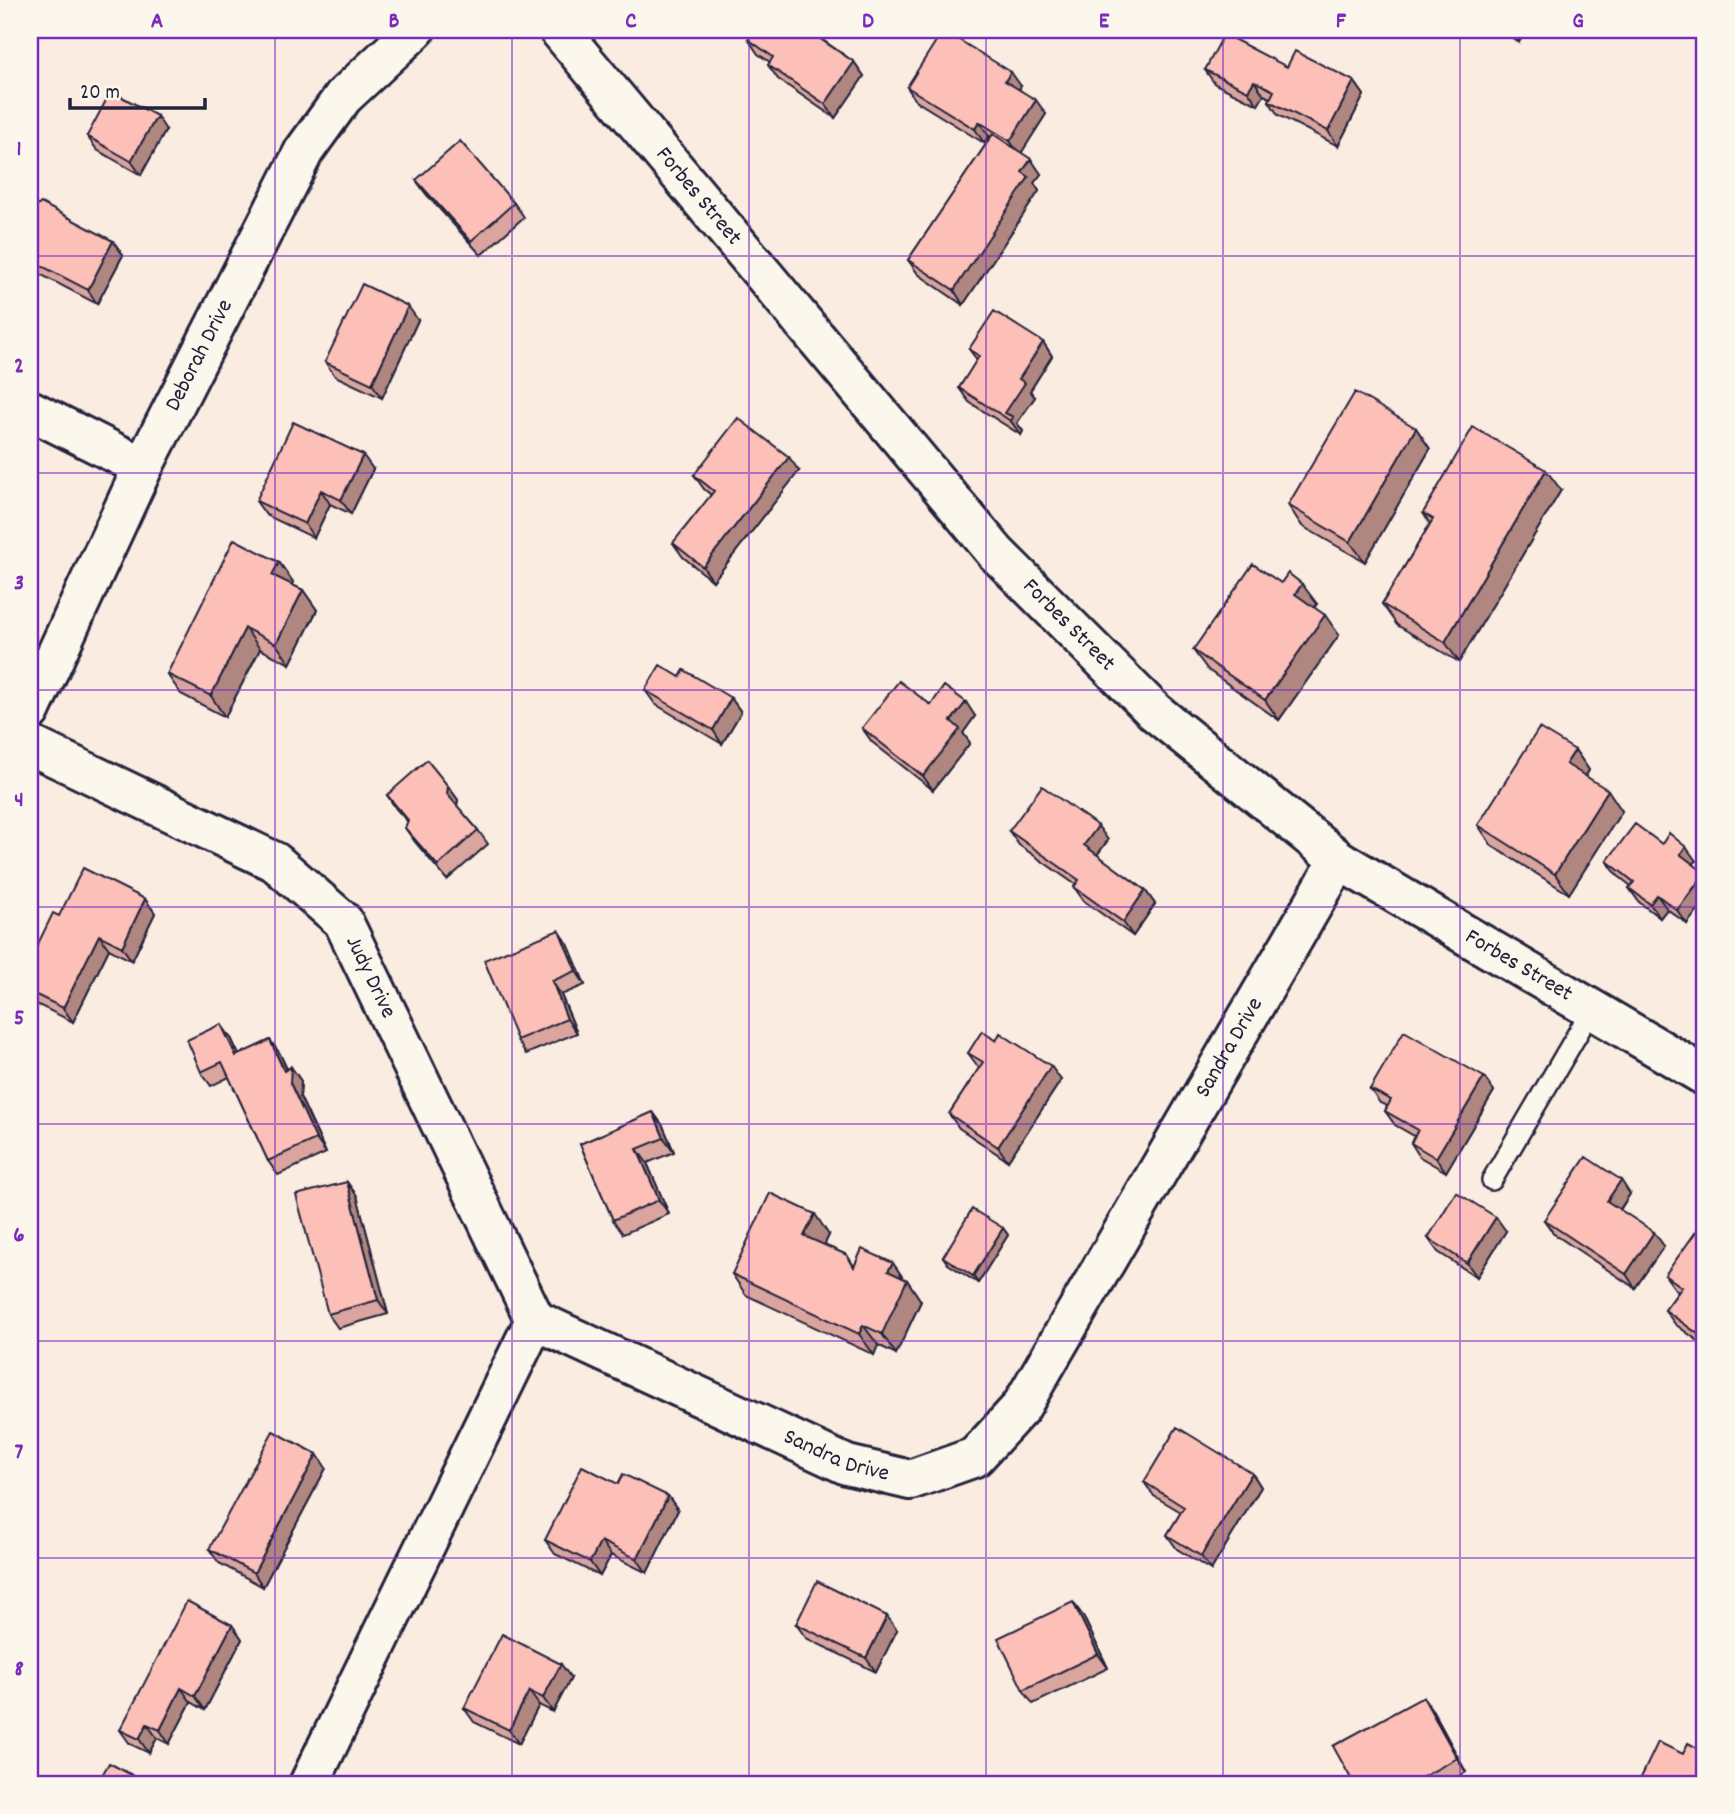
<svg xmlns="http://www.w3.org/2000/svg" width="1735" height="1814" font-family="Dekko,sans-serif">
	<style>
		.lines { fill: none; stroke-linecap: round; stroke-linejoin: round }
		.lane-casing { stroke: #22223b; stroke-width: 24 }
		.street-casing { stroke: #22223b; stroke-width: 44 }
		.secondary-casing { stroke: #22223b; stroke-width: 44 }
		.lane { stroke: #fbf7ec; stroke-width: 19 }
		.street { stroke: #fbf7ec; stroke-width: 38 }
		.secondary { stroke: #fbf7ec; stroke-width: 38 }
		.wall { fill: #d9a59e; stroke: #22223b; stroke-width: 2 }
		.shaded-wall { fill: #b08681; stroke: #22223b; stroke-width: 2 }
		.building { fill: #fcc0b8; stroke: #22223b; stroke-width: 2 }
		.grid { fill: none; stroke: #7b2cbf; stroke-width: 2; stroke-opacity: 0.55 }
		.labels { text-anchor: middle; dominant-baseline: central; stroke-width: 5; stroke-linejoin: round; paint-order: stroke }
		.street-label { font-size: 23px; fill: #22223b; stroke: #fbf7ec }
		.neatline { fill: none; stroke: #7b2cbf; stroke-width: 2.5 }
		.grid-label { font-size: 23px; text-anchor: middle; font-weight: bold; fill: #7b2cbf }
	</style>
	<rect width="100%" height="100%" fill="#fbece2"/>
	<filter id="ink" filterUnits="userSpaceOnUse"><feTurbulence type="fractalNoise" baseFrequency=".0143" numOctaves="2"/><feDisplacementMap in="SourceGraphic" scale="14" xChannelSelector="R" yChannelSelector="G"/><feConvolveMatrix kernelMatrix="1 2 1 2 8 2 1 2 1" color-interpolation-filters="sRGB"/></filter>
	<g filter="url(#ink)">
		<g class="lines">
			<defs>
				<path id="lane" d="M1492,1180L1592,1009"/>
				<g id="street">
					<path d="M30,410L143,467"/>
					<path id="s1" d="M30,711L143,467L304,151L343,97L415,30"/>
					<path id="s2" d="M30,745L275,862L343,921L535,1320"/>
					<path id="s3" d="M535,1320L847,1465L910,1480L975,1457L1021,1407L1339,860"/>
					<path d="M309,1784L535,1320"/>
				</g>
				<g id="secondary">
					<path id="s4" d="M559,30L996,553L1155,712L1339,860L1705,1076"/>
				</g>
			</defs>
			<use href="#lane" class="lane-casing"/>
			<use href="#street" class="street-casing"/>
			<use href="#secondary" class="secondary-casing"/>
			<use href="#lane" class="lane"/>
			<use href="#street" class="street"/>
			<use href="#secondary" class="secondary"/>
		</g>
		<path class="wall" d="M1500,30H1527L1519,42Z
			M810,31L854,62L864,76L835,118L778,79L768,65L770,62L758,54L748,39Z
			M1287,67L1354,81L1364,95L1338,146L1278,115L1269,101L1270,98L1264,95L1258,105L1215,84L1205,70Z
			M1021,86L1019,89L1046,114L1021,153L1041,174L1034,183L1039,191L963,305L918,274L908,260L991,137L989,136L984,143L916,101L907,87Z
			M166,130L141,175L97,150L87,136Z
			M416,180L514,203L524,217L481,255L426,194Z
			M30,202L113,241L123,255L97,304L30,269Z
			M418,320L382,398L335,376L325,362Z
			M1043,342L1052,356L1030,391L1035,397L1017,423L1023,431L1021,435L969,402L959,388L977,360L969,349Z
			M1416,428L1430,449L1365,562L1302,526L1288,505Z
			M373,469L351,514L330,504L314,538L266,515L256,501Z
			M799,471L713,581L683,557L673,543L711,495L704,489L694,475Z
			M1561,490L1459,662L1397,625L1382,604L1430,524L1423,513Z
			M279,562L293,582L292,585L303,590L317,610L290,664L260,649L225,717L181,694L167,674Z
			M1281,583L1317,604L1314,607L1339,635L1279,720L1208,670L1193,650Z
			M680,677L731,698L741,712L722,744L655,704L645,690Z
			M931,705L975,716L963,733L970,743L933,790L872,742L862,728Z
			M1575,750L1589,770L1586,776L1622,811L1569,894L1492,846L1478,825Z
			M448,786L458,800L457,806L478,830L488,844L447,880L415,842L405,828L408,822L396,809L387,795Z
			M1009,831L1108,840L1097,855L1145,890L1155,904L1133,936L1084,901L1074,887L1076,885L1019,845Z
			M1662,844L1696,861L1693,864L1687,924L1667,909L1660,918L1639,902L1629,888L1631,886L1617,875L1607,861Z
			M145,899L155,913L132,961L109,949L73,1022L30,1001V960L59,916Z
			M568,944L585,985L561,995L577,1033L526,1054L517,1040Z
			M231,1038L239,1055L270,1040L280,1054L287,1069L291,1067L301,1081L300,1097L326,1153L278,1175L268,1161L229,1077L211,1086L201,1072Z
			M996,1041L1061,1080L1008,1161L959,1128L949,1114L979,1068L968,1053Z
			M1484,1077L1494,1091L1446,1172L1420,1157L1411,1143L1414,1136L1395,1125L1385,1111L1387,1106L1380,1103L1370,1089Z
			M653,1112L663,1126L674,1152L647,1163L669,1214L623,1234L613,1220L580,1144Z
			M347,1182L357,1196L388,1314L338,1328L328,1314Z
			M1630,1194L1620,1210L1664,1246L1635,1288L1554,1234L1544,1220Z
			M1003,1228L1008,1235L978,1283L948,1264L943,1257Z
			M1506,1231L1477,1277L1438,1252L1428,1238Z
			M1705,1234V1346L1675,1324L1665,1310L1678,1292L1675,1289L1665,1275Z
			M829,1235L824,1245L847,1255L854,1266L907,1280L921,1301L896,1354L878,1345L874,1355L746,1295L732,1274Z
			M326,1468L263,1587L219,1563L209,1549Z
			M1252,1473L1261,1487L1211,1570L1177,1549L1167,1535L1181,1512L1154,1496L1144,1482Z
			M618,1484L668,1496L678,1510L647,1573L611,1555L600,1576L555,1554L545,1540Z
			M1083,1616L1108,1668L1033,1704L1023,1690Z
			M796,1624L897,1630L876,1672L806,1638Z
			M232,1625L242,1639L205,1710L191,1702L169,1744L157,1738L149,1753L130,1744L120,1730Z
			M571,1678L553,1712L539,1705L519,1744L474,1722L464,1708Z
			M1433,1711L1466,1772L1445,1784H1354Z"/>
		<path class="shaded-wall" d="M1510,30H1527L1519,42Z
			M854,62L864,76L835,118L825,104Z
			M1011,72L1021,86L1015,95L1005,81Z
			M1254,81L1264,95L1258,105L1248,91Z
			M1354,81L1364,95L1338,146L1328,131Z
			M1036,100L1046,114L1020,155L1010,141Z
			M157,116L166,130L141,175L131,161Z
			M979,122L989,136L984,143L975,129Z
			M1031,159L1041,174L1034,183L1039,191L963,305L954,290L1022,172Z
			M113,241L123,255L97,304L88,290Z
			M408,306L418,320L382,398L372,384Z
			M1043,342L1052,356L1030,391L1035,397L1017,423L1023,431L1021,435L1005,413L1019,379Z
			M1416,428L1430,449L1365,562L1350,542Z
			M363,455L373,469L351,514L341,500Z
			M789,457L799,471L713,581L703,567Z
			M1546,470L1561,490L1459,662L1445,642Z
			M321,490L330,504L314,538L305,524Z
			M279,562L293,582L287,595L272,575Z
			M1302,584L1317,604L1309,614L1295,594Z
			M303,590L317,610L290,664L276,644Z
			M1325,615L1339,635L1279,720L1265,700Z
			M245,628L260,649L225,717L211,696Z
			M731,698L741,712L722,744L713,730Z
			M966,702L975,716L963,733L970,743L933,790L923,776L951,721Z
			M1575,750L1589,770L1581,785L1566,764Z
			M448,786L458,800L456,808L447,794Z
			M1608,790L1622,811L1569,894L1555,874Z
			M1098,826L1108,840L1094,859L1084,845Z
			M1686,847L1696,861L1690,868L1680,854Z
			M1705,874V901L1687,924L1677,910Z
			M1145,890L1155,904L1133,936L1123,922Z
			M1657,895L1667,909L1660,918L1650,904Z
			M145,899L155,913L132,961L122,947Z
			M559,930L568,944L585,985L576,971Z
			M99,935L109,949L73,1022L63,1008Z
			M552,981L561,995L577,1033L567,1019Z
			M221,1024L231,1038L246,1070L236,1056Z
			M270,1040L280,1054L290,1077L291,1067L301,1081L300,1097L326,1153L316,1139Z
			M1051,1066L1061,1080L1008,1161L998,1147Z
			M1484,1077L1494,1091L1446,1172L1436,1158Z
			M653,1112L663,1126L674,1152L664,1138Z
			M637,1149L647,1163L669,1214L659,1200Z
			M1621,1180L1630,1194L1616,1215L1607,1201Z
			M347,1182L357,1196L388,1314L378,1300Z
			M815,1214L829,1235L819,1256L804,1236Z
			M1496,1217L1506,1231L1477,1277L1467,1263Z
			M1003,1228L1008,1235L978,1283L973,1276Z
			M1654,1232L1664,1246L1635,1288L1626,1274Z
			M893,1263L906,1282L907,1280L921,1301L896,1354L882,1334L888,1271Z
			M863,1325L878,1345L874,1355L859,1334Z
			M317,1454L326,1468L263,1587L254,1573Z
			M1252,1473L1261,1487L1211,1570L1201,1556Z
			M668,1496L678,1510L647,1573L637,1559Z
			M601,1541L611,1555L600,1576L590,1562Z
			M1073,1602L1083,1616L1108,1668L1098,1654Z
			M887,1616L897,1630L876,1672L866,1658Z
			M232,1625L242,1639L205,1710L195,1696Z
			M561,1664L571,1678L553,1712L543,1698Z
			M181,1688L191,1702L169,1744L160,1730Z
			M529,1691L539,1705L519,1744L509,1730Z
			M1423,1697L1433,1711L1466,1772L1457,1758Z
			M147,1724L157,1738L149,1753L139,1739Z"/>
		<path class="building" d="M755,30H807L854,62L825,104L768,65L773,57L748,39Z
			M943,30L1011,72L1005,81L1036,100L1010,141L979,122L975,129L907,87Z
			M1224,34L1287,67L1295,51L1354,81L1328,131L1269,101L1274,91L1254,81L1248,91L1205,70Z
			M111,91L157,116L131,161L87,136Z
			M993,134L1031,159L1022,172L1029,177L954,290L908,260Z
			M460,141L514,203L471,241L416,180Z
			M30,202L37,206L41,203L113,241L88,290L30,260Z
			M362,284L408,306L372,384L325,362Z
			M994,311L1043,342L1019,379L1025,383L1005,413L1013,417L1011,421L959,388L979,356L969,349Z
			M1355,392L1416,428L1350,542L1288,505Z
			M738,418L789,457L703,567L673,543L714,491L694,475Z
			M293,422L363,455L341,500L321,490L305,524L256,501Z
			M1473,427L1546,470L1445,642L1382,604L1433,519L1423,513Z
			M234,539L279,562L272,575L303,590L276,644L245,628L211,696L167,674Z
			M1253,564L1281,583L1288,573L1302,584L1295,594L1325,615L1265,700L1193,650Z
			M660,665L680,677L684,670L731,698L713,730L645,690Z
			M899,681L931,705L944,686L966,702L951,721L960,729L923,776L862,728Z
			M1539,728L1575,750L1566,764L1608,790L1555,874L1478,825Z
			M427,760L448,786L447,794L478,830L438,866L405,828L408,820L387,795Z
			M1042,786L1098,826L1084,845L1145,890L1123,922L1074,887L1079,880L1009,831Z
			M1635,824L1662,844L1669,833L1686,847L1680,854L1705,873L1677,910L1657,895L1650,904L1629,888L1634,882L1607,861Z
			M83,868L145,899L122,947L99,935L63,1008L30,992V960L53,913L59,916Z
			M559,930L576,971L552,981L567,1019L517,1040L484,960Z
			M221,1024L236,1056L270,1040L284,1071L291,1067L290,1083L316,1139L268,1161L222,1062L201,1072L187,1040Z
			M982,1031L996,1041L1000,1033L1051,1066L998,1147L949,1114L983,1062L968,1053Z
			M1404,1031L1484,1077L1436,1158L1411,1143L1418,1130L1385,1111L1391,1100L1370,1089Z
			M653,1112L664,1138L637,1149L659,1200L613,1220L580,1144Z
			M1586,1157L1621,1180L1607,1201L1654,1232L1626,1274L1544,1220Z
			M347,1182L378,1300L328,1314L296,1195Z
			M1456,1192L1496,1217L1467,1263L1428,1238Z
			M770,1193L815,1214L804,1236L847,1255L854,1267L862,1249L893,1263L888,1271L907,1280L882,1334L863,1325L859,1334L732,1274Z
			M972,1209L1003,1228L973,1276L943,1257Z
			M1698,1229L1705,1234V1339L1665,1310L1682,1287L1665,1275Z
			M1177,1427L1252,1473L1201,1556L1167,1535L1184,1507L1144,1482Z
			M273,1431L317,1454L254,1573L209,1549Z
			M582,1466L618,1484L623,1474L668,1496L637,1559L601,1541L590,1562L545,1540Z
			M817,1581L887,1616L866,1658L796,1624Z
			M187,1601L232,1625L195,1696L181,1688L160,1730L147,1724L139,1739L120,1730Z
			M1073,1602L1098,1654L1023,1690L998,1638Z
			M502,1634L561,1664L543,1698L529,1691L509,1730L464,1708Z
			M1423,1697L1457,1758L1410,1784H1394L1392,1781L1386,1784H1354L1333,1746Z
			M1658,1742L1683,1754L1688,1743L1705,1752V1784H1638Z
			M109,1763L149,1784H97Z"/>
	</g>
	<path class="grid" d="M275,30V1784M512,30V1784M749,30V1784M986,30V1784M1223,30V1784M1460,30V1784M30,256H1705M30,473H1705M30,690H1705M30,907H1705M30,1124H1705M30,1341H1705M30,1558H1705"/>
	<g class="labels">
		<g class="street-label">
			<text stroke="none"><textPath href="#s4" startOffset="217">Forbes Street</textPath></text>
			<text stroke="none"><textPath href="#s1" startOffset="394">Deborah Drive</textPath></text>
			<text stroke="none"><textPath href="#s4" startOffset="784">Forbes Street</textPath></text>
			<text stroke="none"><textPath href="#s4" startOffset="1351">Forbes Street</textPath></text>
			<text stroke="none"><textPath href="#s2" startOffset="424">Judy Drive</textPath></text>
			<text stroke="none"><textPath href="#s3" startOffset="961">Sandra Drive</textPath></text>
			<text stroke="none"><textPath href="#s3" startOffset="331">Sandra Drive</textPath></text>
		</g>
	</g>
	<rect width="1735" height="1814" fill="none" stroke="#fbf7ec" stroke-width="77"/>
	<path d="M70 98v10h135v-10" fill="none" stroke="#22223b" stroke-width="3.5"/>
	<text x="80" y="98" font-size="21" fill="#22223b" stroke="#fbf7ec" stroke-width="5" paint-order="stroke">20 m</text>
	<rect x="38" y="38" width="1658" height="1738" class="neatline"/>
	<g class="grid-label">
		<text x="157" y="27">A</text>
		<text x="394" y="27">B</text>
		<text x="631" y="27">C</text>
		<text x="868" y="27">D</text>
		<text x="1104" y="27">E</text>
		<text x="1341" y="27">F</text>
		<text x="1578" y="27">G</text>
		<text x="19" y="155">1</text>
		<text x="19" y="372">2</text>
		<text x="19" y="589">3</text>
		<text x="19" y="806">4</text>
		<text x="19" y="1024">5</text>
		<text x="19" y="1241">6</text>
		<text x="19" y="1458">7</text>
		<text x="19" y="1675">8</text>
	</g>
</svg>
